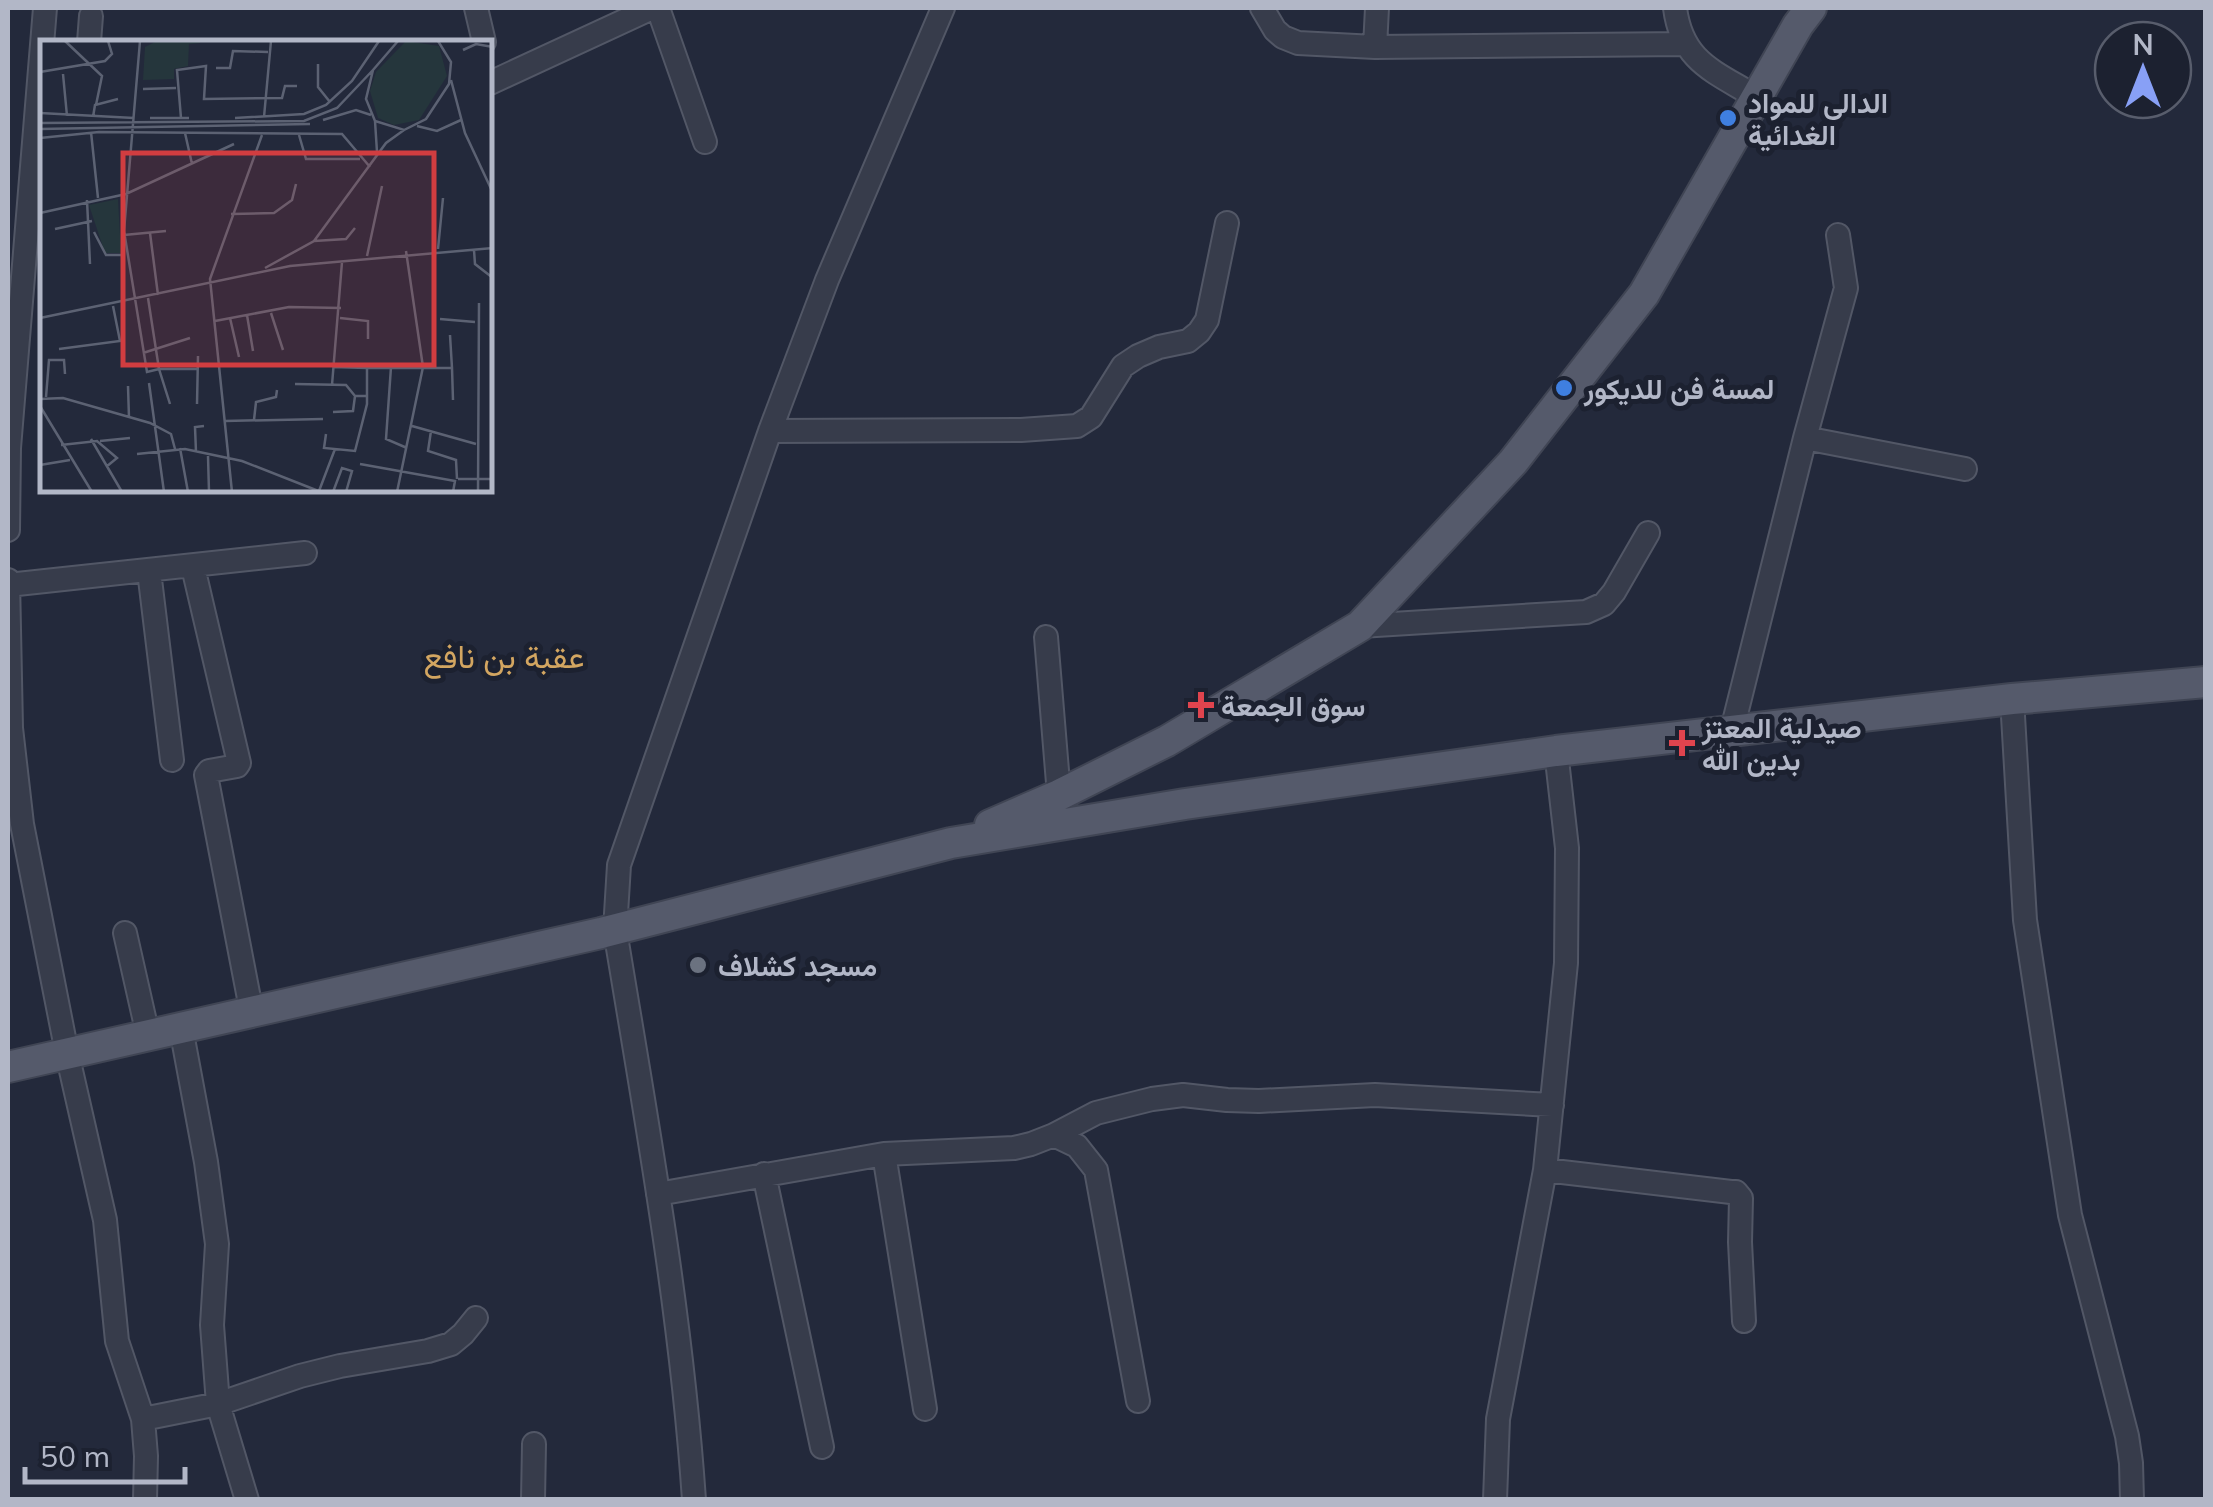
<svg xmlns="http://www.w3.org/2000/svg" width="2213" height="1507" font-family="Mulish,Vazirmatn,sans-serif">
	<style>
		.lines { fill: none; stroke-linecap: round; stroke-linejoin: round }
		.minor-casing { stroke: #525766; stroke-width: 26 }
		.major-casing { stroke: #404554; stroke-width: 34 }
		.minor { stroke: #373c4b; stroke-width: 22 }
		.major { stroke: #555a6b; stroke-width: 30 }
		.shop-dot { fill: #3f7fe0; stroke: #1c2130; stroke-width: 4 }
		.health-dot { fill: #e0444e; stroke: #1c2130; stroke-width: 4 }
		.worship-dot { fill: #6b7280; stroke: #1c2130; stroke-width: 4 }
		.labels { text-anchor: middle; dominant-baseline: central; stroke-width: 10; stroke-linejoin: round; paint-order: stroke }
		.poi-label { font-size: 28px; font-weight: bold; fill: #b2b7c7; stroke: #1c2130; text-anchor: start }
		.quarter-label { font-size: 32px; fill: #d3a661; stroke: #1c2130 }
		.inset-road { fill: none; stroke: #5c6273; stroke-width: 2.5 }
		.view { fill: #d13d40; fill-opacity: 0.15; stroke: #d13d40; stroke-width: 5 }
		.inset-edge { fill: none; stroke: #b2b7c7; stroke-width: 5 }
	</style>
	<rect width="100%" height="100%" fill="#23293b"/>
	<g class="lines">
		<defs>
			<path id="minor" d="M476,8L484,42
				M658,8L705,142
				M1262,8L1275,30L1283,37L1298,43L1375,47L1684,44
				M1675,8C1682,62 1714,71 1756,97
				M89,42L91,16
				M1375,47L1377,8
				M490,83L652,8
				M770,431L1021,430L1077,426L1091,417L1123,366L1138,356L1159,347L1188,341L1199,332L1207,320L1227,223
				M1805,438L1965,469
				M8,530L9,448L45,8
				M193,567L239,763L237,766L209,771L206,775L252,1014
				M149,571L172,760
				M8,580L11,728L22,824L67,1053L105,1220L117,1341L143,1419L146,1456L145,1500
				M8,585L305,553
				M1360,626L1586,612L1604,604L1614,592L1648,533
				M1046,637L1059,795
				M2012,699L2025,920L2070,1215L2127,1436L2131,1463L2132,1500
				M1732,730L1805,438L1846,288L1838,235
				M125,933L148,1035
				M181,1028L206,1162L217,1244L212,1325L218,1404L247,1500
				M1054,1135L1077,1146L1096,1170L1138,1401
				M884,1154L925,1409
				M1545,1170L1731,1192H1736L1741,1198L1740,1242L1744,1321
				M764,1174L822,1447
				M658,1194L884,1154L1014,1148L1031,1144L1054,1135L1096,1113L1152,1099L1183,1095L1227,1100L1259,1101L1375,1095L1552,1105
				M143,1419L218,1404L300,1376L340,1366L428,1351L451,1344L463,1334L476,1318
				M533,1500L534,1444
				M694,1500C681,1308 646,1119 615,930L619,865L770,431L827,280L943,8
				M1495,1500L1498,1419L1545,1170L1566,963L1567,848L1556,751"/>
			<path id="major" d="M990,825L1059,795L1167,741L1360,626L1513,462L1644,294L1798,25L1811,8
				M8,1067L601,933L951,843L1185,804L1556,751L2012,699L2206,682"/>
		</defs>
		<use href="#minor" class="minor-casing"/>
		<use href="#major" class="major-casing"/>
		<use href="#minor" class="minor"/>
		<use href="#major" class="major"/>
	</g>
	<g class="shop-dot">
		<circle cx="1728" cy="118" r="10"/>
		<circle cx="1564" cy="388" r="10"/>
	</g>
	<g class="health-dot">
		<path d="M1196 690h10v10h10v10h-10v10h-10v-10h-10v-10h10z"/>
		<path d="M1677 728h10v10h10v10h-10v10h-10v-10h-10v-10h10z"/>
	</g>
	<circle class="worship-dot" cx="698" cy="965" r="10"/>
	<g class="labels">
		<g class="poi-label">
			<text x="1748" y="102">الدالي للمواد<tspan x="1748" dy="32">الغدائية</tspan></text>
			<text x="1584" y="388">لمسة فن للديكور</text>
			<text x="1221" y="705">سوق الجمعة</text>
			<text x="1702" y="727">صيدلية المعتز<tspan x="1702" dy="32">بدين الله</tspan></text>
			<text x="718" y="965">مسجد كشلاف</text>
		</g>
		<g class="quarter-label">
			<text x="504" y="656">عقبة بن نافع</text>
		</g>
	</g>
	<g transform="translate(40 40)">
		<rect width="452" height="452" fill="#23293b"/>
		<path d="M366,1L399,6L407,36L379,80L354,85L338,78L330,51L336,32Z" fill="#25363c"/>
		<path d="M117,1H160V3L149,4L148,26L134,29V39L103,40L105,7ZM78,159L81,213H65L49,165Z" fill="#25363c"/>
		<path class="inset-road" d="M25,1L62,36L56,65M100,1L84,191L107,332L119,329L108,258M358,1L333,30L326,59L335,81L364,90L386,79L409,44L411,22L398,1M423,10L436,4L453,7M278,24V47L290,62M176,28H190L193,11L228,12M0,32L65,21L72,14L68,1M23,34L27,76M411,40L425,93L453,153M103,49L136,48M0,73L94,78M53,77L55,65L78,59M224,77L231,1M110,78H149M141,78L137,30L166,26L164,59L242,58L245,46H257M195,78L264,74L286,65L312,41L339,1M283,80L316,70L331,75M335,81L337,112M0,83L264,81L297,68L333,30M377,86L397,91L421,80M0,89L270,84M51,92L58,158M145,93L152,124M259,95L266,119H320M0,98L59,92L302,94L330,127M47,160L50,224M0,173L86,154L194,104M191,174L234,173L252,160L256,144M15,189L52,181M54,192L66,215H84M110,193L118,255M84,195L126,191M274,201L306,199L315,188M398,209L403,158M434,210L435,224L453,238M327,216L342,146M225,228L274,201L346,103L364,90M231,273L243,310M207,275L213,311M0,278L250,226L453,208M190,278L199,317M300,278L328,281V299M400,279L435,282M175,281L249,267L301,268M410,295L412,328M19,309L80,301L73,266M103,313L150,298M351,327L346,399L367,408M327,328H412L413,360M109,343L124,452M255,344L306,345L315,356M292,345L302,222M88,346L89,378M6,357L9,320H24L25,334M0,359L23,358L110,383L131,394L135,409M130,364L119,329H158M157,364L158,316M0,366L52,452M293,372L313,371L315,356H327M214,380L216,362L236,357L237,350M185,381L283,379M372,386L436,404M391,391L388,411L416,420L417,439M286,394L284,408L315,411L327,364V328L293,327M51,399L82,452M60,401L90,398M21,405L57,401L77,418L66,427M140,408L148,452M156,412L155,387L164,386M97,414L145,409L202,421L281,452M168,416L169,452M320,424L415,441L413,452M0,425L30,420M418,439H453M279,451L295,409M192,452L170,239L222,95M293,452L302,428L312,431L306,452M357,452L383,327L366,211M438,452L439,263"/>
		<path class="view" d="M83,113H394V325H83Z"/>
		<rect width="452" height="452" class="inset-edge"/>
	</g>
	<rect width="2213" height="1507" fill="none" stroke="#b2b7c7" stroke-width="20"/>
	<g transform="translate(2143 70)"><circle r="48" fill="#1c2130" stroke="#585d6c" stroke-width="2.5"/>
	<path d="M0-8L18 38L0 25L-18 38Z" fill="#88a0f6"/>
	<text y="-15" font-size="28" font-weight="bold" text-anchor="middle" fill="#b2b7c7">N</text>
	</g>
	<path d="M25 1467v15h160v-15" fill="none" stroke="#b2b7c7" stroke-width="5"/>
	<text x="40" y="1467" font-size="30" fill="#b2b7c7" stroke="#1c2130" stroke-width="8" paint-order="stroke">50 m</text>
</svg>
